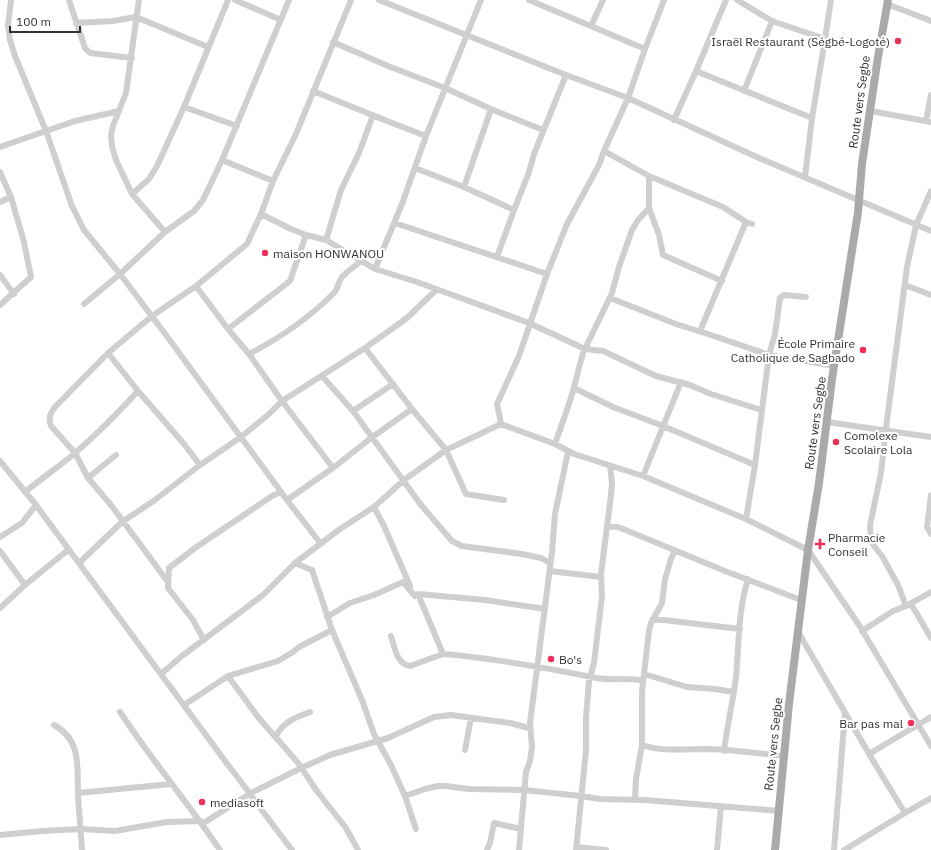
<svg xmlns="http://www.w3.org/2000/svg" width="931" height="850" font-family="'IBM Plex Sans',sans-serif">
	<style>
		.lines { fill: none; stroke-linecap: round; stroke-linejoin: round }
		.minor { stroke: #cfcfcf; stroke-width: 6 }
		.major { stroke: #aaa; stroke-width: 8 }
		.poi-dot { fill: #ee3058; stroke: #fff; stroke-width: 1.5 }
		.labels { text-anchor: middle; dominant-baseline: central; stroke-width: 4; stroke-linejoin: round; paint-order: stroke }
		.poi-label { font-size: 12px; fill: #323232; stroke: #fff; text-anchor: start }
		.street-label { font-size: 12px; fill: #323232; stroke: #fff }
	</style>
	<rect width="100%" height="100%" fill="#fff"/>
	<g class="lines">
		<path class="minor" d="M11,0L8,26L10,40L15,56L46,131L72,206L84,230L120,274L166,335L287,500L321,544
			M69,0L85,48L90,53L132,58
			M139,0L126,93L113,126L111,135L112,146L116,160L132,194L165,232
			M235,0L281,20
			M351,0L296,134L273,181L261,214L291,229L306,235L326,240L375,269L417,282L529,323L585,349L603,351L656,376L690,385L711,394L761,410
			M379,0L566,75L628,98L759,158L931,231
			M529,0L645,49
			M737,0L772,21L825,39
			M887,4L931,21
			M76,23L113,21L136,17L208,47
			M591,26L603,0
			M333,42L388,66L445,88L491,109L543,130
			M696,71L812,118
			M313,91L387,121L426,136
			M744,91L772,21
			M184,107L237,126
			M871,111L931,122
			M674,120L696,71L726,0
			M926,121L931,95
			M0,147L75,121L119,111
			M604,151L649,176L723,207L746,222L752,224
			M222,160L273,181
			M415,168L464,187L514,210
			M0,172L11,197L24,242L31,277L0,305
			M649,176V208L659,235L663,255L722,281
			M805,177L812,118L825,39L831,0
			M464,187L491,109
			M931,191L916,225L907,267L887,420L881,473L870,525L871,539L874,546L882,556L898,585L906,606L931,592
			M132,194L149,179L157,166L184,107L228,0
			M0,202L11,197
			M395,223L547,274
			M326,240L341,190L359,153L373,115
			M497,257L514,210L529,172L534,154L566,75
			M375,269L402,204L426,136L481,0
			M0,275L14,294
			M905,285L931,295
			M196,286L228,329L249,354L282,401L333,468
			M610,298L676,324L714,336L769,355L835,366
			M84,304L120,274L165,232L194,211L203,200L222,160L289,0
			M228,329L290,281L306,235
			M700,331L746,222
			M365,348L412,409L446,450L466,494L504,500
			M249,354C280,338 309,318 334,293C338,289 338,282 342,277C347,271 355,266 361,261
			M322,376L353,411L421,505L452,541L462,546L522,554L541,558L550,563
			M574,388L613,407L663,426L755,465
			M138,391L184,444L200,465
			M353,411L393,384
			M827,422L931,437
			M501,424L497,404L519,356L547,274L567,224L599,165L604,151L628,98L645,49L664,0
			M555,444L571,398L583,353L612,293L619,267L632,230L638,220L649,208
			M0,461L36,505L228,765C250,793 270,822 292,850
			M643,476L681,382
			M88,478L116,455
			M25,492C41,479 58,467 74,454C97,434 118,413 138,391L108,353
			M931,495L927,527L931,534
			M287,500L333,468L371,438L412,409
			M374,507L384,526L410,586
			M746,519L755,465L769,355L775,334L780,298L784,295L806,297
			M607,526L618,527L628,531L725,571L801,600
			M0,537L22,523L36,505
			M0,551L25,585L0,608
			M79,563L122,522L155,500L200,465L241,437L269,414L282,401L365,348L407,318L436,290
			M295,563L312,570L332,630L362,700L374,734L391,765L405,796L425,789L438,786H446L469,789L524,790L581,796L600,799L645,800L779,811
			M550,571L601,577
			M168,582L111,505L88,478L75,453L51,426C48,418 50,413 55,407L108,353L152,316L196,286L247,244L261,214
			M25,585L68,550
			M418,594L485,600L545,609
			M415,596L418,594L443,654C494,658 547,668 597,678C612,681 628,677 643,681
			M911,604L931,638
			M327,617L350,603L374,595L403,582L415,596
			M652,620H664L740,629
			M797,630L875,764L905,813
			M862,631L893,611L906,606
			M391,636C395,648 396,663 410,666L443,654
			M204,640L193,620L168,588L169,568L195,548L272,496L281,492
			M161,674L182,656L263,595L295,563L340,529L374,507L404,480L446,450L501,424L555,444L574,454L643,476L746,519L808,550L859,625L931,746
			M644,674L687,687L715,689L734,692
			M228,676L258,717L299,764L316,790L346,828L358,850
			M184,705L228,676L278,661L293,652L299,647L332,630
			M120,712C151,759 188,803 220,850
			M54,725C82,740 77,768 78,794C79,813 81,831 82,850
			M276,736C283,722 296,717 310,712
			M642,745C662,752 685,749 707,749C732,750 759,753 784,756
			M465,750L471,718
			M724,751C727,726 733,702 736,677C739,645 738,610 748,579
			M869,754L931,717
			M78,793L171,784
			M405,796L416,829
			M635,799L636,779L642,745V692L649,630L651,623L662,603L665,579L671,559L675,550
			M202,824L251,793L299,769L330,755L388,738L434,717L451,715L510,723L529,728
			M0,835L43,831L81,829L115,831L167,822L200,821
			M577,847L606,850
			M487,850L490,843L494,823L521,829
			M519,850L526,772L530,761L532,747L530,723L552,552L555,514L568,452
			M576,850L586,750V718L589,681L594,663L602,596L601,574L611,495L612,483L610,466
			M717,850L721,806
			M834,850L845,713
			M844,850L905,813L931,798"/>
		<path class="major" d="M775,850L789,704L808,550L819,483L832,379L858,212L862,164L878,57L888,0"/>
	</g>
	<g class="poi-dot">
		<circle cx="898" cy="41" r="4"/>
		<circle cx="265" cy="253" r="4"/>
		<circle cx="863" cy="350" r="4"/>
		<circle cx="836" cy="442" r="4"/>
		<path d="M818 538h4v4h4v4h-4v4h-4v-4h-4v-4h4z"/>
		<circle cx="551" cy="659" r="4"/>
		<circle cx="911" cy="723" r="4"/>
		<circle cx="202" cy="802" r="4"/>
	</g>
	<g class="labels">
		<g class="poi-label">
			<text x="890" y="41" text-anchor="end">Israël Restaurant (Ségbé-Logoté)</text>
			<text x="273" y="253">maison HONWANOU</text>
			<text x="855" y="343" text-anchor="end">École Primaire<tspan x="855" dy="14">Catholique de Sagbado</tspan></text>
			<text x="844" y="435">Comolexe<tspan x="844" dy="14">Scolaire Lola</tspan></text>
			<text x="828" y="537">Pharmacie<tspan x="828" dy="14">Conseil</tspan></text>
			<text x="559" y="659">Bo's</text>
			<text x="903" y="723" text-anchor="end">Bar pas mal</text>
			<text x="210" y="802">mediasoft</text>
		</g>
		<g class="street-label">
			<text transform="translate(859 102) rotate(-82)">Route vers Segbe</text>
			<text transform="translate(815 423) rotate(-82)">Route vers Segbe</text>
			<text transform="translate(773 744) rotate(-84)">Route vers Segbe</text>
		</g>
	</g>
	<path d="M10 26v6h70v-6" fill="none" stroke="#323232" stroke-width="2"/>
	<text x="16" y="26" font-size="12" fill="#323232" stroke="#ffffff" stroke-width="3" paint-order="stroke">100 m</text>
</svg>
